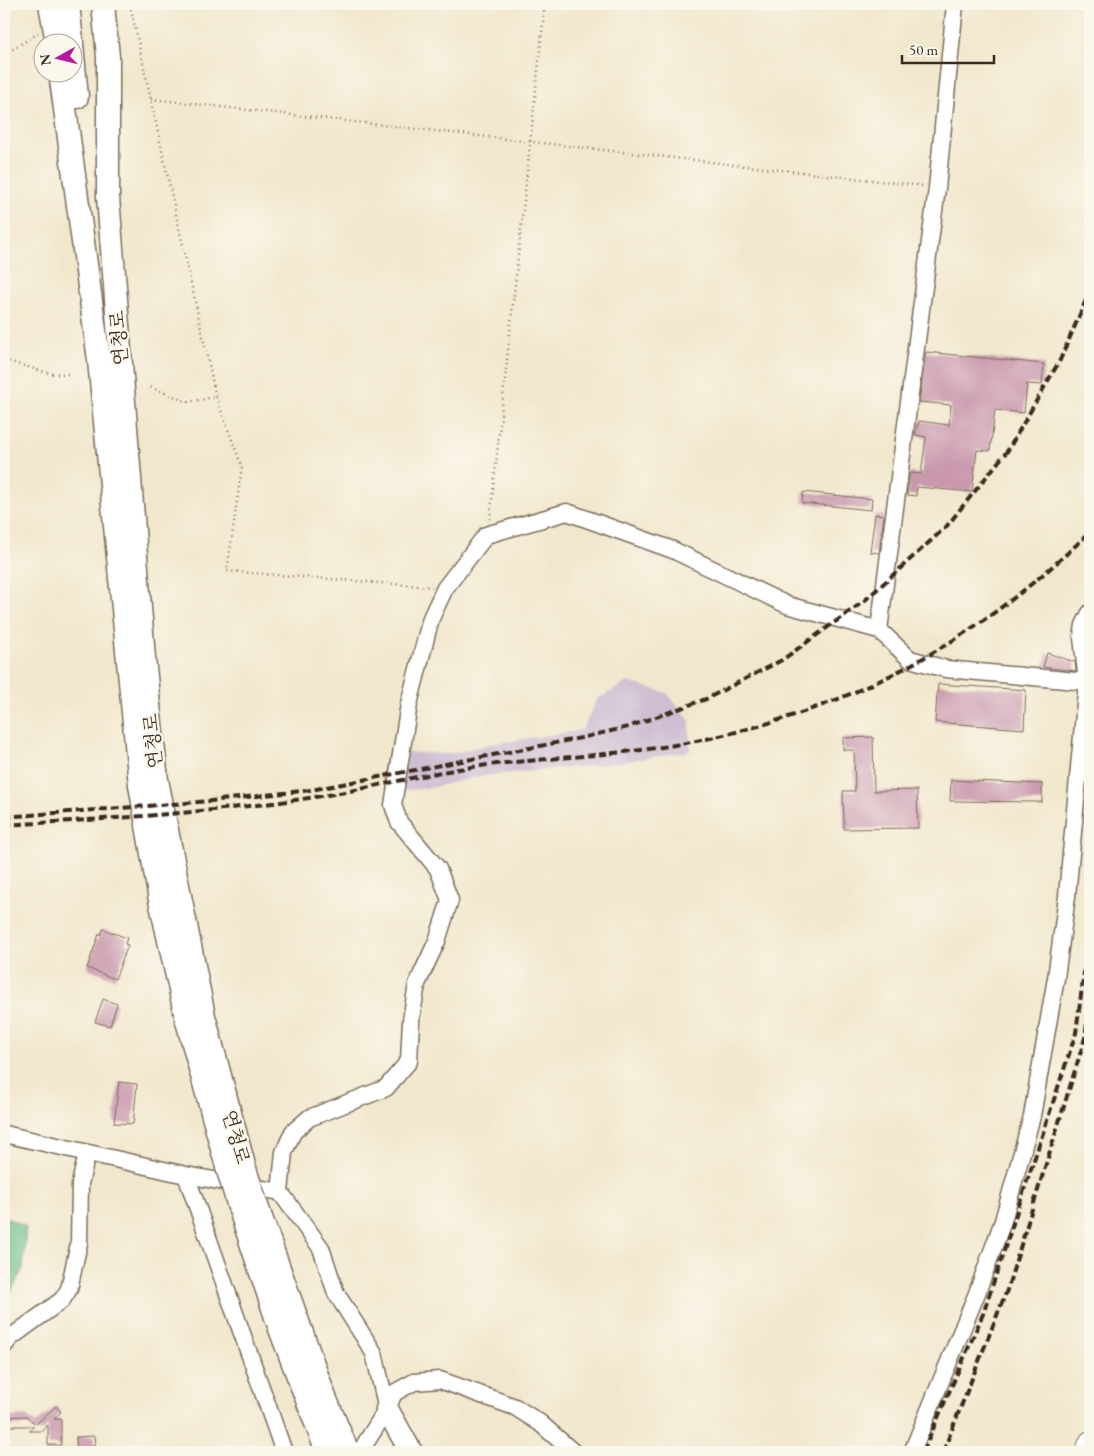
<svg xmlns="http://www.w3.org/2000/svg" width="1094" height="1456" font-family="'EB Garamond','Noto Serif KR',serif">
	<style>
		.industrial { fill: #cdbed2 }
		.forest { fill: #6cbd89; stroke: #547454 }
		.building { fill: #c998ad }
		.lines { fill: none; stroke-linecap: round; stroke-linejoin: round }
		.minor-casing { stroke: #7b6c5b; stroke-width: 19 }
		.major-casing { stroke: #7b6c5b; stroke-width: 22 }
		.highway-casing { stroke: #7b6c5b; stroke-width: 25 }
		.path { stroke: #7b6c5b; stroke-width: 2.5; stroke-dasharray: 1 4; stroke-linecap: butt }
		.minor { stroke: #fff; stroke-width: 16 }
		.major { stroke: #fff; stroke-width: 20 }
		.highway { stroke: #fff; stroke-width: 22 }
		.rail { stroke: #3b2a1e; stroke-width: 4; stroke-dasharray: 8 4; stroke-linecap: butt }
		.highway-bridge-casing { stroke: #7b6c5b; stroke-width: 25; stroke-linecap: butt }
		.highway-bridge { stroke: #fff; stroke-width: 22 }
		.labels { text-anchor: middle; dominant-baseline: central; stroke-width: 4.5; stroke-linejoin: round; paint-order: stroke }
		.street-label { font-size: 19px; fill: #3b2a1e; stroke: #fbf7ec }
	</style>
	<rect width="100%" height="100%" fill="#fbf7ec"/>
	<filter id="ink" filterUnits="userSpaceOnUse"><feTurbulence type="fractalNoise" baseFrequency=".02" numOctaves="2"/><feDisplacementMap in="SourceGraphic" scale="10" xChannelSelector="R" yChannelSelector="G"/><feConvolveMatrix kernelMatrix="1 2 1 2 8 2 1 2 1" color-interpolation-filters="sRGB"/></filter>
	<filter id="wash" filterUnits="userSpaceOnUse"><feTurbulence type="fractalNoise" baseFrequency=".0096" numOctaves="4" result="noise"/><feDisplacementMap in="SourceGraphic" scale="20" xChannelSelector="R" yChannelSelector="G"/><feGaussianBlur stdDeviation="1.12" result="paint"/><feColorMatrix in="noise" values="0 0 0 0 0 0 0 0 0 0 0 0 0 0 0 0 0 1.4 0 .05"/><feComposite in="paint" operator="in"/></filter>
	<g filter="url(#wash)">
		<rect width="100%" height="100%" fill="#f1e7cc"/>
		<path class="industrial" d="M627,682L667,693L690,721V751L608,764L481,776L434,787L387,793V758L398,728L401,752L450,754L490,744L582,730L597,699Z"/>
		<path class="forest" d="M4,1217L26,1227L23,1268L4,1307Z"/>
		<g id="blocks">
			<path class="building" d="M926,352L1044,364L1042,385L1027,384L1024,413L995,410L990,451L977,450L972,492L917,487L916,496L907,495L910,473L921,474L926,437L915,435L919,421L949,425L951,405L919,402Z
				M803,492L872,499L871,510L802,503Z
				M875,514L884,515L879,553L870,552Z
				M1047,653L1075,662L1076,671L1043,667Z
				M938,684L1026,690L1024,729L935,722Z
				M873,737L874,791L917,790L918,828L844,829L843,791H855L854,750H843V738Z
				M951,780L1042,784V802L950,801Z
				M103,929L127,938L125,944L128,945L115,979L87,968L99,934H101Z
				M103,999L117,1004L110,1026L95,1022Z
				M119,1082L137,1084L133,1124L114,1123Z
				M56,1406L61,1412L54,1419H61V1445H48V1425L43,1431H29L34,1426H4V1417L26,1416L36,1424Z
				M94,1436L95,1445H92V1452H77L76,1437Z"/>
		</g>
	</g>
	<g filter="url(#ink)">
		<use href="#blocks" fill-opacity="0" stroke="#7b6c5b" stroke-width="1"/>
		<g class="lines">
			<defs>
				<path id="minor" d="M879,630L910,659L946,669L1087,682
					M4,1134L186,1175L280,1192L321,1248L336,1293L374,1353L387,1409L394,1393L414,1382L440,1380L515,1407L540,1423L573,1452
					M186,1175L284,1452
					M280,1192L284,1152L293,1132L309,1118L386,1088L409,1061L411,1020L417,984L437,941L450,900L438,869L399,822L393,805L409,704L431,618L445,588L486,535L567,512L673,550L787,605L879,630L937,188L955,4
					M4,1346L10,1338L62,1300L69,1289L79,1243L80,1184L87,1153
					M360,1452L387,1409
					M912,1452L977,1293L1003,1221L1032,1116L1056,978L1067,896L1087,682L1082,637L1084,625L1090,613"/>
				<path id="major" d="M1085,1452L1090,1441"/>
				<path id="highway" d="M103,4L108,57V197L144,658L157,780L204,1016L245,1169
					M72,44L77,97
					M60,72L99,360L140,785L160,900L187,1021L227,1167
					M239,1207L280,1329L327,1452
					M258,1209L324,1395L348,1452
					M387,1409L411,1452"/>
			</defs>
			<use href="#minor" class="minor-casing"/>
			<use href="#major" class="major-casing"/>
			<use href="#highway" class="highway-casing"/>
			<path class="path" d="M130,4L216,397L188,402L150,387
				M4,55L38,33
				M151,99L924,186
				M4,360L52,374H70
				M216,397L242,467L227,571L432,587
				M490,519L545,4"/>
			<use href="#minor" class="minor"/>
			<use href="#major" class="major"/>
			<use href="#highway" class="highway"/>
			<path class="rail" d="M4,817L211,801L311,790L581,738L628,727L706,699L782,660L863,602L946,527L1008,450L1060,360L1090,291
				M4,825C107,819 212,813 315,797C370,789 424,773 480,766C543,758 606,756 669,746C835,718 969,649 1090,532
				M923,1452L983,1314L1076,1033L1090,927
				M943,1452L1007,1290L1085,1038L1090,1001"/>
			<defs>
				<path id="highway-bridge" d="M50,4L57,42
					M68,4L72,42
					M227,1167L239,1207
					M245,1169L258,1209"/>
			</defs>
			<use href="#highway-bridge" class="highway-bridge-casing"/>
			<use href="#highway-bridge" class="highway-bridge"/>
		</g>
	</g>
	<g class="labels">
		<g class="street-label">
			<text transform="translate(119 338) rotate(-95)">연청로</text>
			<text transform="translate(153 741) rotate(-96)">연청로</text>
			<text transform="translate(236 1137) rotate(74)">연청로</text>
		</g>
	</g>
	<rect width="1094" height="1456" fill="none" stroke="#fbf7ec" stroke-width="20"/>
	<g transform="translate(58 58) rotate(262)"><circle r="24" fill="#fbf7ec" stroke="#aea59a"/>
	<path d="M0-4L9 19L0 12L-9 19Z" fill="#b5179e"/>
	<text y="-8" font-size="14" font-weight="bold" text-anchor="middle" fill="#3b2a1e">N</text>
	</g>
	<path d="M902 55v8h92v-8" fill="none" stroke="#3b2a1e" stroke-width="2.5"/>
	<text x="909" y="55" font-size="15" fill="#3b2a1e" stroke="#fbf7ec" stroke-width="4" paint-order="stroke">50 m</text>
</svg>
